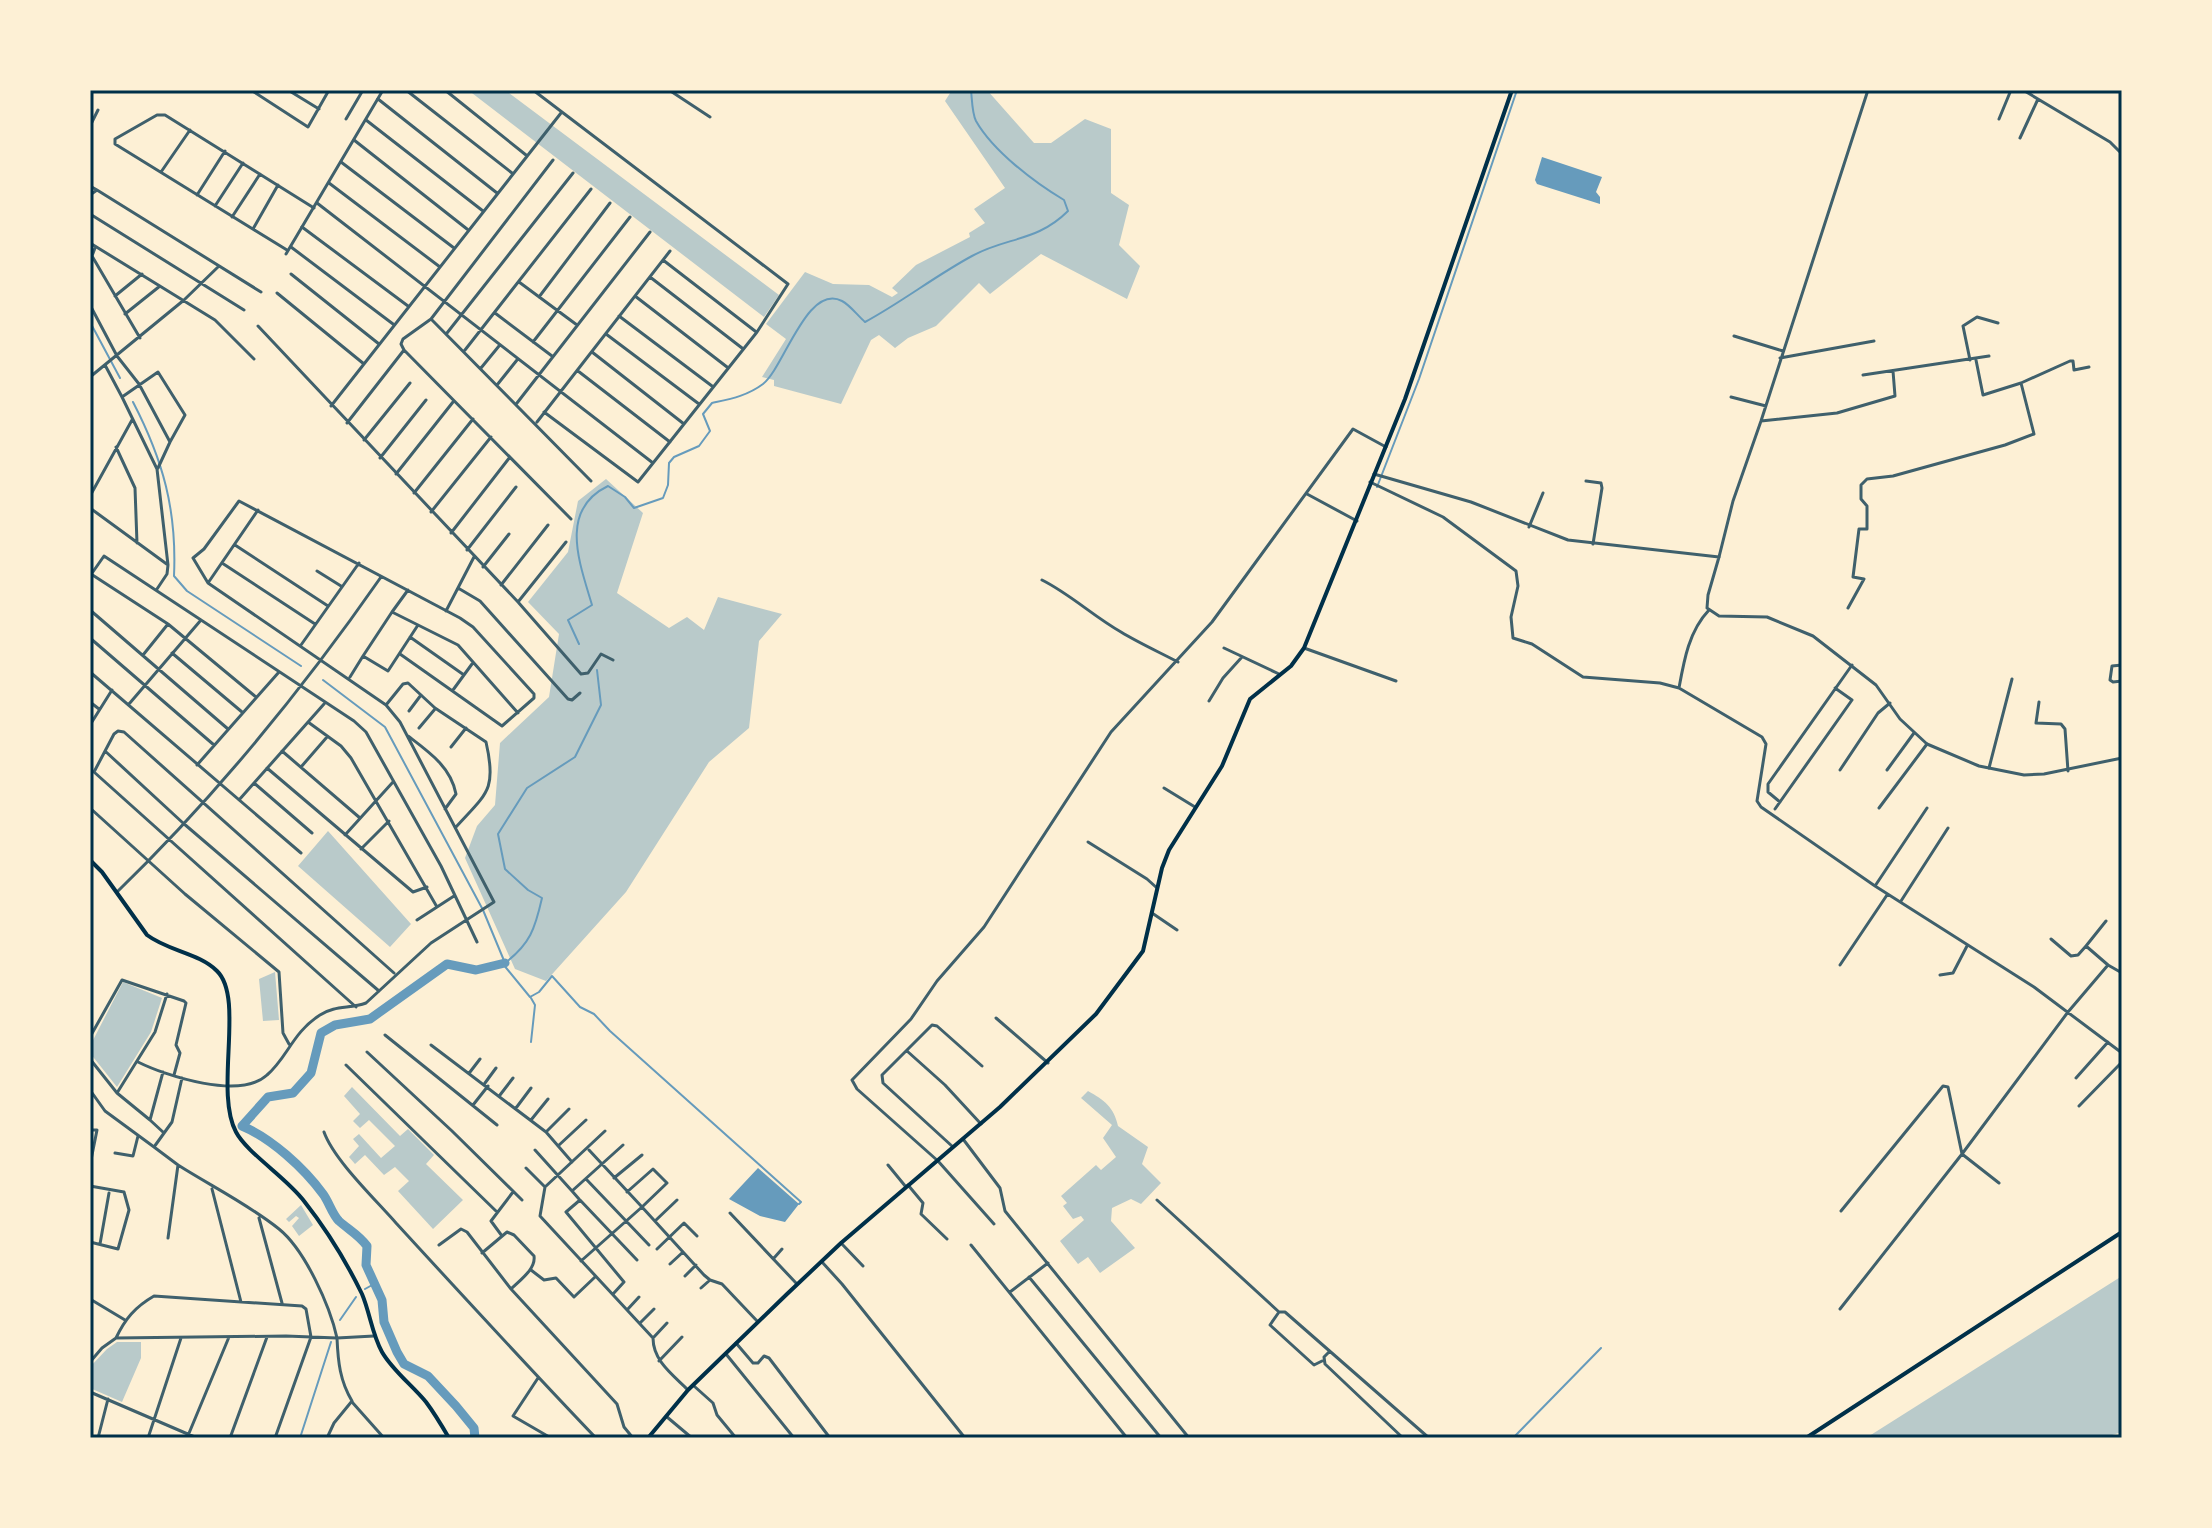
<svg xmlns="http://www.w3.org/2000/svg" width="2212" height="1528" font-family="'Source Sans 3',sans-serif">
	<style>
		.green { fill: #b9caca }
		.water { fill: #669bbc }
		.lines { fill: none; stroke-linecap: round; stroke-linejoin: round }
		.stream { stroke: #669bbc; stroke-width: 2 }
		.river { stroke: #669bbc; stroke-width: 9 }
		.minor { stroke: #3f606c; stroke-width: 3 }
		.tertiary { stroke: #3f606c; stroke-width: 3 }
		.secondary { stroke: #003049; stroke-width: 4 }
		.trunk { stroke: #003049; stroke-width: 4 }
		.neatline { fill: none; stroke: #003049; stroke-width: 3 }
	</style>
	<rect width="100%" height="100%" fill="#fdf0d5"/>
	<path class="green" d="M468,90H505L779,295L764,317Z
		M952,90H987L1034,143H1051L1085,119L1111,129V193L1129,205L1119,245L1140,266L1127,299L1041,254L990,294L979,283L936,326L908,338L895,348L879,335L871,340L841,404L774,386V380L762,377L786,339L766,324L805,272L833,284L869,285L892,297L898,293L892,288L916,265L970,237L969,233L985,223L974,209L1005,188L945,101Z
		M606,479L643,513L617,593L669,628L687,617L704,630L718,597L782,614L759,641L749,728L709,762L626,892L546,981L515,969L465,858L477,826L495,805L500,743L549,697L559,634L528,602L568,552L578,501Z
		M328,831L411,924L390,947L298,866Z
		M275,972L279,1020L263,1021L259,979Z
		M123,982L162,998L151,1032L117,1087L90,1053V1046Z
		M352,1087L400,1136L408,1129L434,1155L426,1164L463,1200L433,1229L398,1191L409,1181L395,1167L384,1175L365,1155L355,1164L349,1157L359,1146L353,1139L359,1134L381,1158L395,1146L369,1120L360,1128L353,1121L360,1114L344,1096Z
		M1088,1091C1104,1100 1114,1107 1118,1126L1148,1147L1142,1164L1161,1183L1141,1204L1131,1199L1112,1208L1111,1221L1135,1248L1100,1273L1088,1257L1078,1264L1060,1241L1084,1220L1081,1216L1073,1219L1063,1206L1067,1203L1061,1196L1096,1165L1101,1170L1116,1157L1103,1138L1112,1125L1081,1098Z
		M301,1205L313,1225L299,1236L292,1226L299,1218L296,1216L289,1222L286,1219Z
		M2122,1276V1432L2102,1438H1866Z
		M117,1342H141V1358L122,1402L90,1388V1367L107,1349Z"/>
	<path class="water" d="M1542,157L1602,177L1596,192L1600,197V204L1537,184L1535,180Z
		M758,1168L799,1204L785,1222L760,1216L729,1199Z"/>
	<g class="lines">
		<path class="stream" d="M90,322L120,378
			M133,402C163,460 177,510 174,576L187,591L301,666
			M1377,487L1419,379L1517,90
			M579,644L568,620L592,605C580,564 558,510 608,486L625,497L634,508L663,498L668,485L669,463L674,457L699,446L710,431L703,414L712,403C730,399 747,396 763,384C784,368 807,283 842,301C850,305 858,316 865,322C902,302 935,276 972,256C1006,237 1037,242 1068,211L1064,200C1035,183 993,151 976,121C972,113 972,99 971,90
			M323,680L385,727L483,910L505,963C530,944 535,929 542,898L528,890L505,869L498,834L527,788L575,757L601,705L597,670
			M503,964L530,997L539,992L552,976L580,1007L594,1014L610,1031L801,1202L799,1204
			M531,998L535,1005L531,1042
			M365,1289L374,1284
			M340,1320L356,1297
			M300,1438L331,1342
			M1513,1438L1601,1348"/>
		<path class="river" d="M475,1438L474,1428L456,1406L428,1376L404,1364L397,1352L384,1322L382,1300L366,1265L367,1246C359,1235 349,1230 339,1221C332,1214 329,1202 323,1194C304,1168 271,1138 242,1126L268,1097L293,1093L311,1073L321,1033L335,1025L370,1019L447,964L476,970L505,963"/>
		<path class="minor" d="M251,90L308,127L329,90
			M288,90L319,109
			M406,90L512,173
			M445,90L526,155
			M533,90L788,284L757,332L638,482L544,412
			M669,90L710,117
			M2023,90L2110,142L2122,154
			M378,99L497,193
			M346,119L363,90
			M1999,119L2011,90
			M366,120L483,211
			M90,126L98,110
			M2020,138L2038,99
			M354,140L467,229
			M341,162L454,248
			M161,172L190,130
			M329,183L440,267
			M90,186L97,190
			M90,195L97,190L261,292
			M197,195L225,151
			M317,203L653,463
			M215,206L243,163
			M90,214L244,310
			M232,217L260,174
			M302,227L408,306
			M253,229L278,185
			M90,243L215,320L254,359
			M291,247L393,324
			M95,248L92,256L140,338
			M287,250L115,144V139L157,115H165L314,208
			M663,260L755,331
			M291,274L379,344
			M650,277L742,348
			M519,282L577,325
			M277,293L364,364
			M115,296L142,274
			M635,296L727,367
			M539,297L610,203
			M90,305L117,356L139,384L170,442L158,468
			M495,313L552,356
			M125,314L160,286
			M619,316L712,386
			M431,319L591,481
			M258,326L518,602L581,674L588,673L601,654L613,660
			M447,333L573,173
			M606,334L699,404
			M1734,336L1783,351
			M533,342L630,217
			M404,350L571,519
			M465,350L591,189
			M592,352L684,424
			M1780,358L1874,341
			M1970,360L1963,326L1977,317L1998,323
			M105,365L122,397
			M481,368L499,346
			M578,371L670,442
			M1863,375L1989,356
			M90,377L184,300L219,266
			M2021,383L2070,361H2073L2074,370L2089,367
			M497,385L517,360
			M1731,397L1766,406
			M517,403L650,232
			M331,406L561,113
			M1761,421L1837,413L1895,396L1893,371
			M537,422L670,251
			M347,423L404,350L401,344L403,339L431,319L553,160
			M364,440L410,383
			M116,447L135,488L137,543
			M380,458L426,400
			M396,474L453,402
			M1586,481L1601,483L1602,488L1593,544
			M1370,482L1443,517L1516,571L1518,586L1511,617L1513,638L1532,644L1583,677L1660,683L1679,688L1762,737L1766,744L1757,801L1761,807L1875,886L2034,987L2122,1053
			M414,493L473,419
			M1307,494L1357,521
			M90,496L132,420
			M90,508L168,565
			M431,512L491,437
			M1529,527L1543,493
			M451,533L510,457
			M235,545L328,606
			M467,550L516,487
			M1719,557L1733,501L1761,421L1868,90
			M222,563L315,624
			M483,567L509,534
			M317,571L341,586
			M91,574L168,624L256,697
			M90,576L104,556L354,721L366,732L441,866L477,942
			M1042,580C1070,594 1093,616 1121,632C1139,643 1159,652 1178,662
			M208,583L258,510
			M501,585L548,525
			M458,588L480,601L568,699L572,700L580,693
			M157,589L167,574L168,565L157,469L122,397L158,372L185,415L170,442
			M518,602L566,542
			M1848,608L1864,579L1853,577L1859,529H1867V506L1861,499V485L1867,479L1893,476L2005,445L2034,434L2021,383L1983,395L1976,360
			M90,610L228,729
			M446,611L474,557
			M392,612L408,590
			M410,637L464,675
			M90,638L214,745
			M301,645L359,563
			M1224,648L1279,674
			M1304,648L1396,681
			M172,653L242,712
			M143,655L168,624
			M363,656L392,612L458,645L518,713
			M2122,665L2112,666L2110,680L2113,682L2122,681
			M90,672L301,853
			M350,677L363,656L388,671L418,625
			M1679,688C1684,660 1689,631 1709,610
			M453,690L472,664
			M1209,701L1223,678L1242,657
			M90,702L99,709
			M2039,702L2036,723L2061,724L2065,729L2068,771
			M129,704L201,620
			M386,705L403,684L408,683L435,708L486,742C497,790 487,793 456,827
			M409,711L421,695
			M308,722L341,746L351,758L437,907
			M90,725L112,690
			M419,728L435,709
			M408,736C429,752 451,767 456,794L445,809
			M451,747L466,728
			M105,751L183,823L379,991
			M282,751L360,818
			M197,765L279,672
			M301,767L327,737
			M267,768L413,892L427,887
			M1989,768L2012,679
			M1840,770L1878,713L1890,703
			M1887,770L1914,733
			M254,783L312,833
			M1164,788L1195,807
			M239,800L324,704
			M1780,802L1768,792V784L1852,665
			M90,808L185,894L279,972L283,1033L289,1044
			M1879,808L1927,744
			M1775,809L1852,700L1835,688
			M345,835L393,782
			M1088,842L1147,879L1157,888
			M361,849L389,821
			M1875,886L1927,808
			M117,892C215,797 303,689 381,577
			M1901,901L1948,828
			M1152,913L1177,930
			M417,920L454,896
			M2051,939L2071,956L2078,955L2086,946L2108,965
			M2086,946L2106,921
			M1840,965L1887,895
			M1940,975L1953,973L1967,946
			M356,1007L94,772L114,734L118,731L124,732L394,973
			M996,1018L1048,1063
			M385,1035L497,1125
			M90,1037L122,980L184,1001L186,1003L176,1045L180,1053L174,1075
			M431,1045L546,1132L572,1162
			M907,1051L945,1085L981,1124
			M367,1052L452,1131L522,1200
			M90,1059L117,1093L150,1120L163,1072
			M138,1062C166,1076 240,1100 267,1075C288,1057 292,1033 320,1015C335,1005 350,1009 366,1003L431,943L494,902L400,722L386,705L208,583L193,558L204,549L239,501L460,618L473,627L534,694V698L502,726L400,654
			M346,1065L497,1212
			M470,1072L480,1059
			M2076,1078L2108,1042
			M485,1083L496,1068
			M90,1090L105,1111L154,1147
			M117,1093L155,1032L167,994
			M500,1095L513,1078
			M473,1105L488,1086
			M2079,1106L2122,1062
			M516,1108L531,1088
			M150,1120L164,1133
			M531,1120L548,1099
			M90,1130H97L90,1165
			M605,1131L545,1187L540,1216L653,1338C653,1361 673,1375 688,1390
			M324,1132C334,1160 375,1199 396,1223C462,1295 528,1367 596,1438
			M546,1132L569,1109
			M963,1139L1000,1188L1005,1211L1189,1438
			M558,1146L586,1120
			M953,1147L883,1083L882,1075L932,1025L937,1026L982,1066
			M535,1150L572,1191
			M115,1153L133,1156L138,1136
			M888,1165L906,1187
			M526,1168L545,1187
			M614,1178L642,1155
			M586,1179L649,1245
			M908,1185L923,1203L921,1214L947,1239
			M90,1186L124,1192L129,1210L118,1249L90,1242
			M212,1189L241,1302
			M627,1192L653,1169L667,1183L642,1207L704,1275L710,1280L722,1284L758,1322
			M579,1199L572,1191L623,1145
			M1157,1200L1279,1312H1285L1429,1438
			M1841,1211L1943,1086L1948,1087L1962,1154L1999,1183
			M730,1213L796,1283
			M259,1218L282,1303
			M655,1221L677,1200
			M994,1224L938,1161L857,1089L852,1080L911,1019L937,981L984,927L1111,732L1212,622L1353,429L1386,447
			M502,1236L491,1221L513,1192
			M168,1238L178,1165L154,1147L172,1122L182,1078
			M841,1243L863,1266
			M100,1244L109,1193
			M439,1245L461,1229L467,1232L511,1289L617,1404L624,1427L633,1438
			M971,1245L1127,1438
			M657,1249L684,1223L697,1236
			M482,1253L507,1232L514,1235L534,1256C536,1269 520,1280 511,1289
			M774,1258L782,1249
			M581,1261L642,1207L589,1150
			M822,1262L842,1284L965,1438
			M670,1264L683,1252
			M531,1270L544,1280L556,1278L574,1297L595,1277
			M685,1276L696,1265
			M1029,1277L1161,1438
			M701,1288L710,1280
			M1010,1292L1048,1263
			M613,1294L624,1282L566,1212L580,1200L637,1260
			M90,1299L125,1320
			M1840,1309L1962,1154L2068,1012L2108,965L2122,973
			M627,1310L639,1297
			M1279,1312L1270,1325L1314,1365L1322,1361
			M640,1323L654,1309
			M116,1338C125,1319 135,1307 154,1296L302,1306L306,1309L311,1337L275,1438
			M653,1338L667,1323
			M736,1343L753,1363H758L764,1356L769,1358L830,1438
			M1330,1351L1324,1357L1325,1364L1403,1438
			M726,1354L794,1438
			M659,1361L682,1337
			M90,1362L102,1348L116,1338L286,1336L337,1338C330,1306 305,1250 279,1229C248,1204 211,1186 178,1165
			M538,1378L513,1416L551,1438
			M694,1386L713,1403L717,1415L736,1438
			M90,1392L197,1438
			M352,1402L384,1438
			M667,1417L692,1438
			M98,1438L108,1399
			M148,1438L181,1338
			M187,1438L229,1337
			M230,1438L267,1337"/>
		<path class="tertiary" d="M286,254L383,90
			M1374,474L1471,502L1568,540L1719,557L1708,595L1707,608L1719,616L1767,617L1813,636L1876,685L1900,719L1927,744L1979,766L2024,775L2044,774L2122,758
			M327,1438L334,1423L352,1401C340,1381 338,1362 337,1338L374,1336"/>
		<path class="secondary" d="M90,860L102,872L147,935C168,951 199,953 217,971C245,998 214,1091 236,1132C247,1153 287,1178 304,1201C326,1229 346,1261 362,1294C370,1313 372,1334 382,1352C393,1371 412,1385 426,1402C435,1414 442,1426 449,1438
			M648,1438L688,1390L786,1295L841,1243L1000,1107L1096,1014L1143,951L1162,868L1169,850L1222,766L1250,699L1291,666L1304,648L1405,399L1512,90"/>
		<path class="trunk" d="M1806,1438L2122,1232"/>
	</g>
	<rect width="2212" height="1528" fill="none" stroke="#fdf0d5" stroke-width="184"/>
	<rect x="92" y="92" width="2028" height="1344" class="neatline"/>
</svg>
